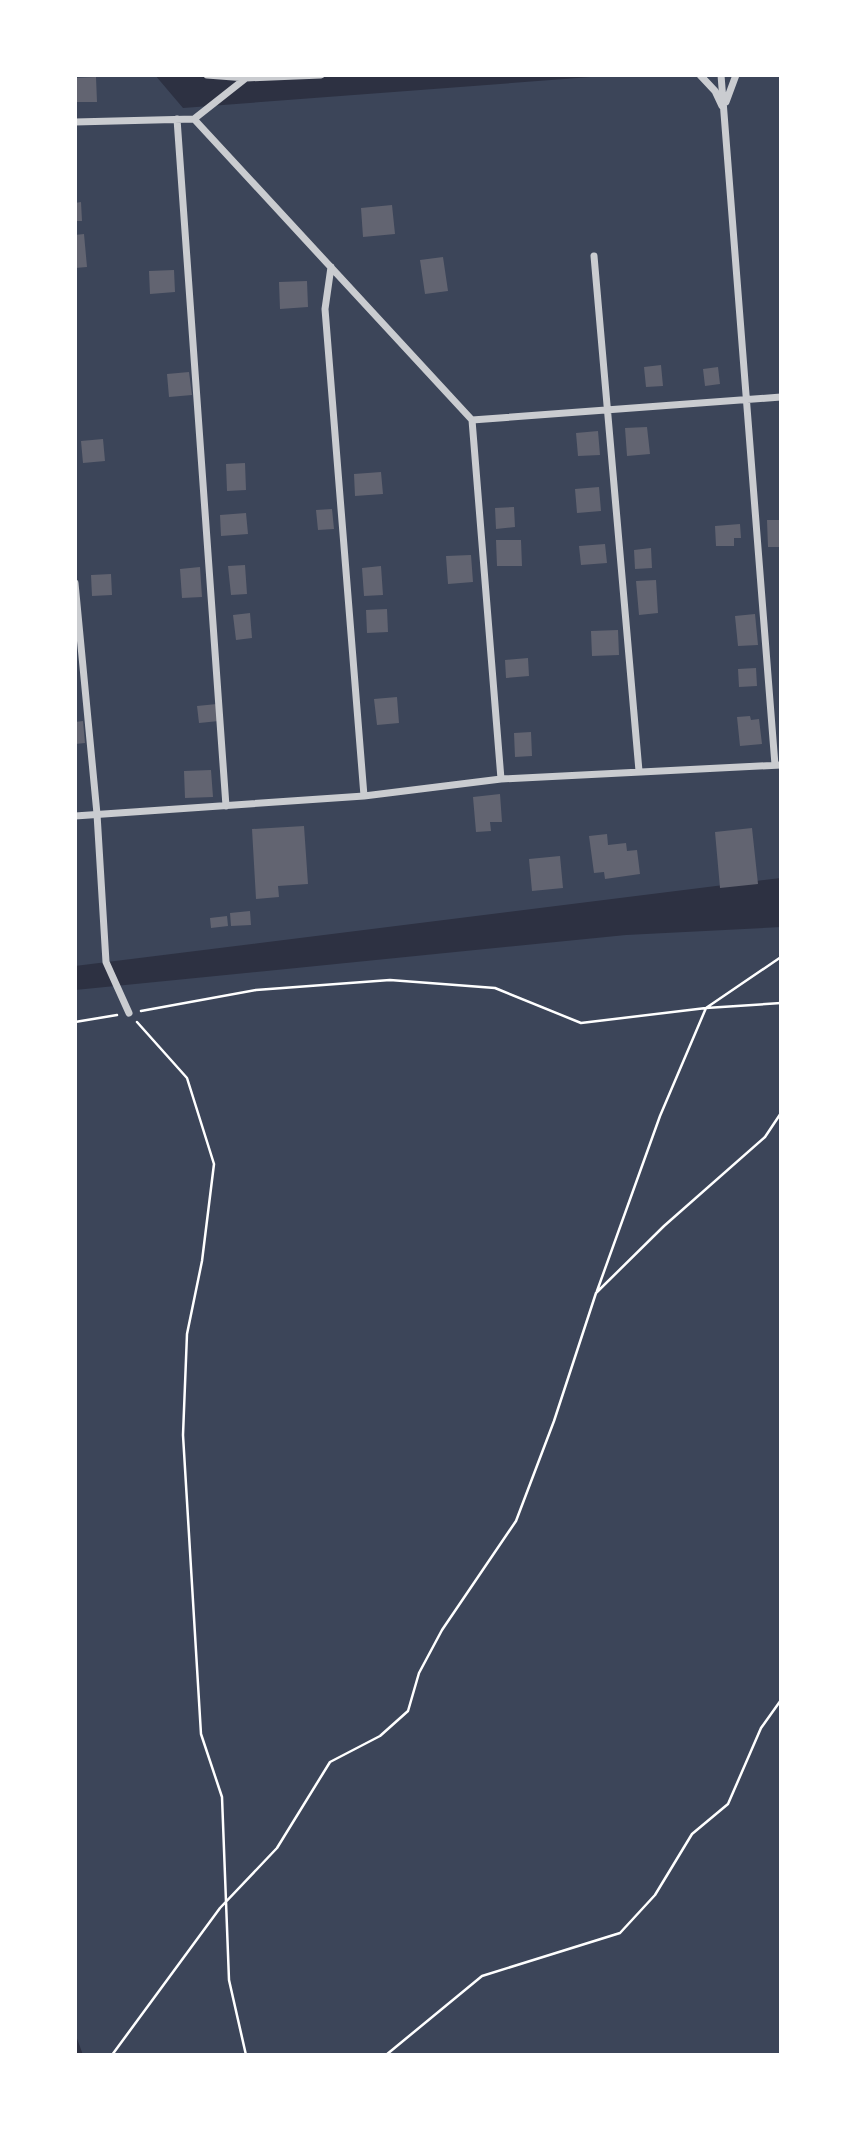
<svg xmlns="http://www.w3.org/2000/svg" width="856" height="2130" font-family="'PT Sans',sans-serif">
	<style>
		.green { fill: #3c4559 }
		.building { fill: #626471 }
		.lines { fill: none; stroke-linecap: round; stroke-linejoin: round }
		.path { stroke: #fff; stroke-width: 2.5 }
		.minor { stroke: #caccd0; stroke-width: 7 }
	</style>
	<rect width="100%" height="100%" fill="#2d3142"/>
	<path class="green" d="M75,75H155L183,108L617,75H781V878L75,966Z
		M781,927V2055H83L75,2033V990L626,935Z"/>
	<path class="building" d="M96,77L97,102H75V78Z
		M81,202L82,221H75V203Z
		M392,205L395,234L363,237L361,208Z
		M84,234L87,267L75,268V235Z
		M443,257L448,291L425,294L420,260Z
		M174,270L175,292L150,294L149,271Z
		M307,281L308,307L280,309L279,282Z
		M661,365L663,386L646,387L644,367Z
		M718,367L720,384L705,386L703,369Z
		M189,372L192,395L169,397L167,374Z
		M647,427L650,454L627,456L625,428Z
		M598,431L600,455L578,456L576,433Z
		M103,439L105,461L83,463L81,441Z
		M245,463L246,490L227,491L226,464Z
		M381,472L383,494L355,496L354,474Z
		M599,487L601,511L577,513L575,489Z
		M514,507L515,527L496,529L495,508Z
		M332,509L334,529L318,530L316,510Z
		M246,513L248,534L221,536L220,515Z
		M767,520H781V547H768Z
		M740,524L741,538H734V546H716L715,526Z
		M496,540H521L522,566H497Z
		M605,544L607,563L581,565L579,546Z
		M651,548L652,568L635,569L634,550Z
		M471,555L473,582L448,584L446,556Z
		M245,565L247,594L231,595L228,566Z
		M381,566L383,595L364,596L362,568Z
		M200,567L202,597L182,598L180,569Z
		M111,574L112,595L92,596L91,575Z
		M656,580L658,613L639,615L636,581Z
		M387,609L388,632L367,633L366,610Z
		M250,613L252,638L236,640L233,615Z
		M755,614L758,645L738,646L735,616Z
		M618,630L619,655L592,656L591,631Z
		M528,658L529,676L506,678L505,660Z
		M756,668L757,686L739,687L738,669Z
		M397,697L399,723L377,725L374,699Z
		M217,704L219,721L199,723L197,706Z
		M750,716L751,720L759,719L762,744L740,746L737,717Z
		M83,721L85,743L75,744V722Z
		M531,732L532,756L515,757L514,733Z
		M211,770L213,797L185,798L184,771Z
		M500,794L502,822H490L491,831L476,832L473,797Z
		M304,826L308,884L278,886L279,897L256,899L252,829Z
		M752,828L758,884L720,888L715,832Z
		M607,834L608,845L626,843L627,851L637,850L640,874L605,879L604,872L594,873L589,836Z
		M560,856L563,888L532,891L529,859Z
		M250,911L251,925L231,926L230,913Z
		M227,916L228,926L211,928L210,918Z"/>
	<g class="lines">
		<path class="path" d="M141,1011L256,990L390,980L495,988L581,1023L706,1008L781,957
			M75,1022L117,1015
			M137,1022L187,1078L214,1164L202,1261L187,1334L183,1435L201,1734L222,1797L229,1980L246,2055
			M597,1291L660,1116L706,1008L781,1003
			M112,2055L220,1908L277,1848L330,1762L380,1736L408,1711L419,1673L442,1630L516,1521L554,1421L596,1293L664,1226L765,1137L781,1113
			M386,2055L482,1976L620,1933L655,1895L692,1834L728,1804L761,1728L781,1700"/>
		<path class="minor" d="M207,75L246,78L321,75
			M700,75L715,91L722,106
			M721,75L775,765
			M726,102L736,75
			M177,119L226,806
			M194,119L472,420L781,397
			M75,122L194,119L246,78
			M594,256L639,771
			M331,267L325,309L364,796
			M472,420L501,779
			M75,583L97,814L106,962L129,1013
			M75,816L364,796L501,779L781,765"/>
	</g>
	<rect width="856" height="2130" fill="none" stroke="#ffffff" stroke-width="154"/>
</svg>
